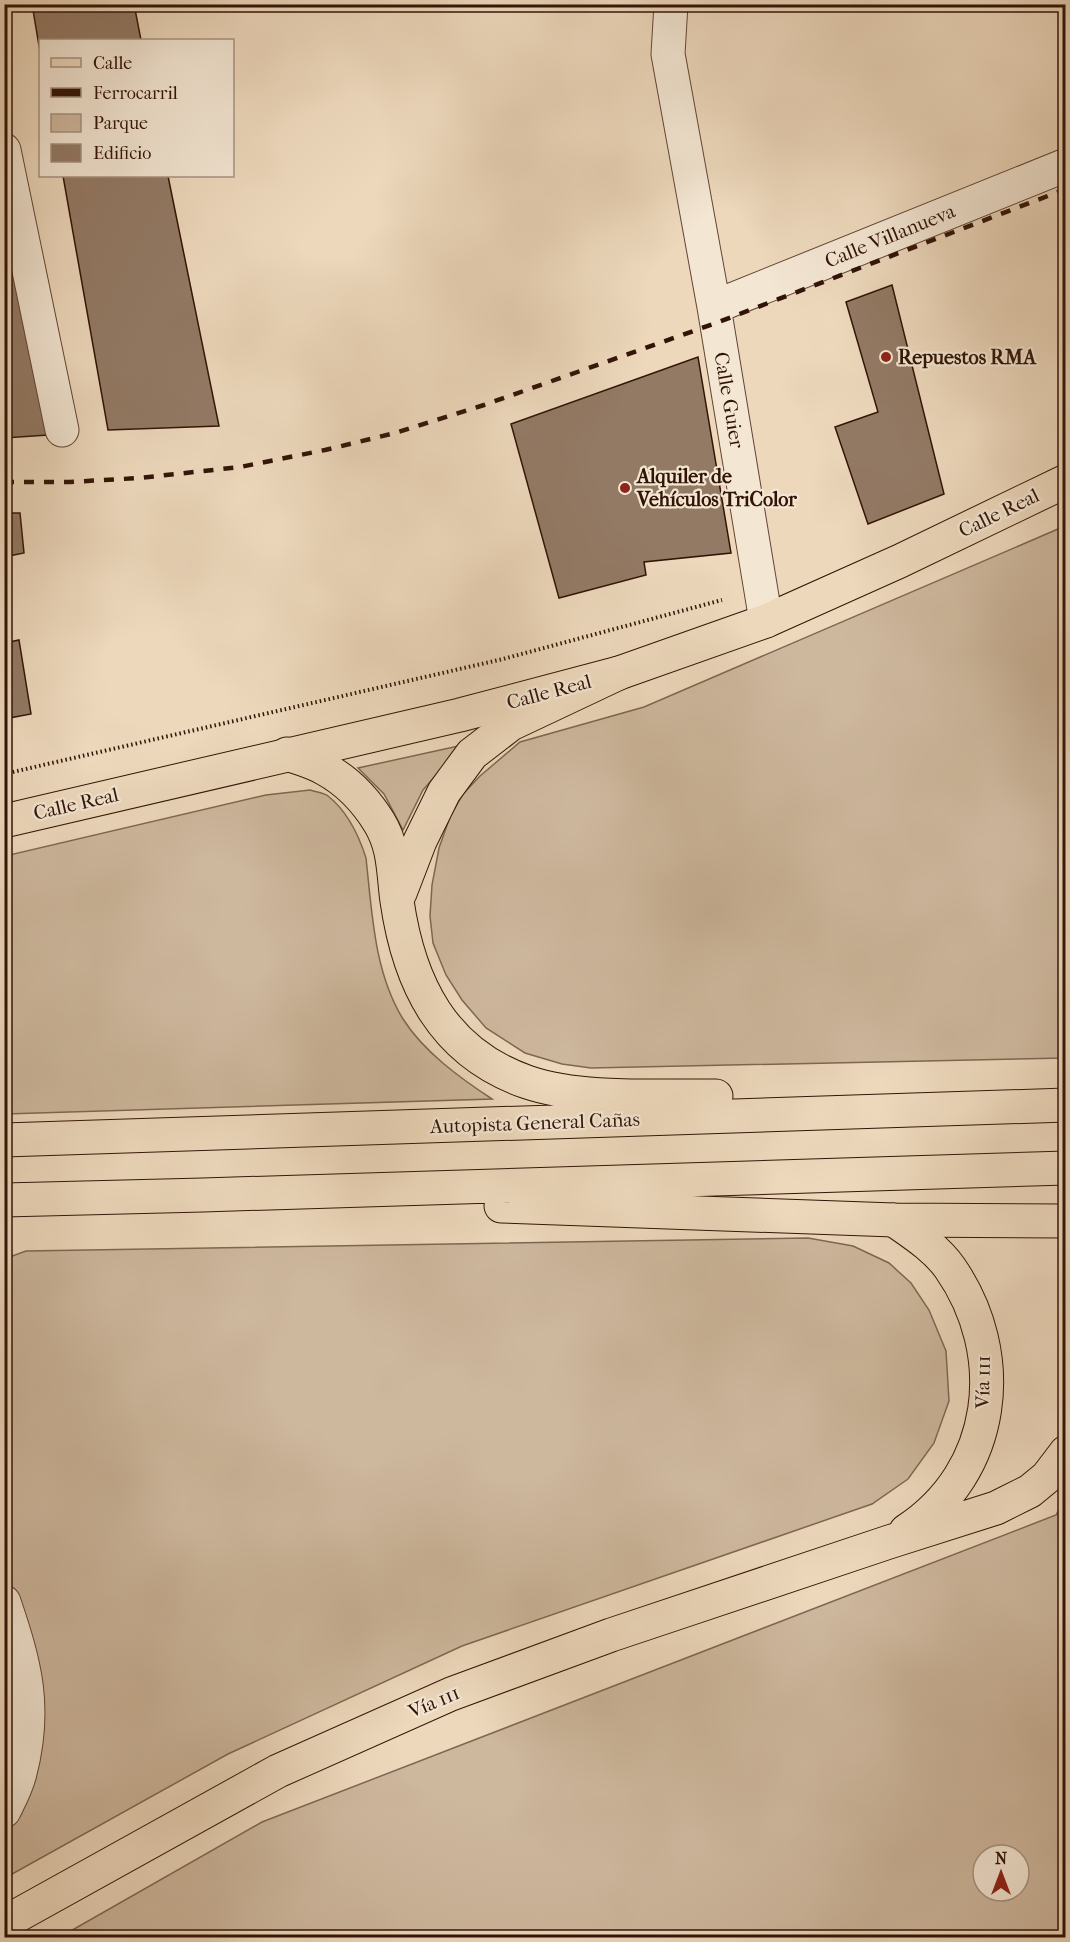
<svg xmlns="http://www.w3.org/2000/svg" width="1070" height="1942" font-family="'IM FELL French Canon',serif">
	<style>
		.green { fill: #cdb79d; stroke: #806652; stroke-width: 1.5; fill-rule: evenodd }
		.building { fill: #937a65; stroke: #321407; stroke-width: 1.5 }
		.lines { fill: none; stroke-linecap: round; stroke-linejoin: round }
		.minor-casing { stroke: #614534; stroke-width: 35 }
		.major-casing { stroke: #321407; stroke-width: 35 }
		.highway-casing { stroke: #321407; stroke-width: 35 }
		.path { stroke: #321407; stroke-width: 4; stroke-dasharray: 1.5 3; stroke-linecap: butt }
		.minor { stroke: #f3e6d3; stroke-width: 33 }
		.major { stroke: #edd8bc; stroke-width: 33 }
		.highway { stroke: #edd8bc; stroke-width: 33 }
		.rail { stroke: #321407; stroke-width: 4.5; stroke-dasharray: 10 10; stroke-linecap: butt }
		.poi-dot { fill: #8f2418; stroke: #f3e6d3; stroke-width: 2 }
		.labels { text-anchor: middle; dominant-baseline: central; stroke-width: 4.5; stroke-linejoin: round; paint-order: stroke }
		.street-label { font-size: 20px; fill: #321407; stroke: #f3e6d3 }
		.poi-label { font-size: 20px; font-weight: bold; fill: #321407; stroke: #f3e6d3; text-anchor: start }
	</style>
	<rect width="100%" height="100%" fill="#edd8bc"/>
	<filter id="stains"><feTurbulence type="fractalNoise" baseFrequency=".00333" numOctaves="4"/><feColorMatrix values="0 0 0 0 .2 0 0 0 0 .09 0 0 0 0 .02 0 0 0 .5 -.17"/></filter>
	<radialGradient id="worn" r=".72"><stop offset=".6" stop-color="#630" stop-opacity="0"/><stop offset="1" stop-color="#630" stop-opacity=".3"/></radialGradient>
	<path class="green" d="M1065,526V1058L591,1068L562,1064L525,1053L486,1028L462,1000L446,975L433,943L430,916L432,885L439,848L450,817L463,794L480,776L520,742L644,707Z
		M463,745L423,790L403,830L384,794L358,768Z
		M310,790C316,792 324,793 328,796C347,811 359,836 366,858C372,912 374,972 403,1019C424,1052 460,1078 492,1099L5,1114V856L266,795Z
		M808,1238L853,1246L889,1263L911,1283L929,1310L946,1351L949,1401L934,1443L908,1479L872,1504L462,1646L228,1754L5,1878L4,1259L26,1251Z
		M1065,1499V1937H60L262,1822L1056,1515ZM983,1855H1019V1891H983Z"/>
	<path class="building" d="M32,4H134L141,40H40V52Z
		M63,176H168L219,426L108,430Z
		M4,218L48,435L4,438Z
		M892,285L944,494L868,524L835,427L878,412L846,302Z
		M698,357L731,553L644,562L646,575L559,598L511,424Z
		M4,513H20L24,553L4,557Z
		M19,640L31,714L4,719V643Z"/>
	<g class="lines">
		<defs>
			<path id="minor" d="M671,4L668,54L714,307L766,621
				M4,150L62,430
				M714,307L1066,165
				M4,1602C25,1664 37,1707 20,1773C17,1786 10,1799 4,1811"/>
			<path id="major" d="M4,821L460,715L619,673L766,621L900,561L1066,481
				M894,1220C914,1234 936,1248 950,1268C1010,1354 997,1472 906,1531
				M4,1923L278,1771L451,1694L611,1635L889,1542L996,1508L1030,1491L1047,1477L1066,1452"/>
			<path id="highway" d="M287,754C299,758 314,762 325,769C347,781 366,801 379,822C395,848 393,873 397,901C409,984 443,1053 527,1082C583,1101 656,1095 716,1096
				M400,893L420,841L444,792L472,754L511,724L619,673
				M4,1140L1066,1105
				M4,1200L203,1195L1066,1168
				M501,1206L894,1220L1066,1221"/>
		</defs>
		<use href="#minor" class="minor-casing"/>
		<use href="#major" class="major-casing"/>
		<use href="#highway" class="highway-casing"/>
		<path class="path" d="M4,774L503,659L722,600"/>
		<use href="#minor" class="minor"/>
		<use href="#major" class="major"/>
		<use href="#highway" class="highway"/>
		<path class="rail" d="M4,482H70L139,478L240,467L325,450L395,433L484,405L716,323L1066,189"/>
	</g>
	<g class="poi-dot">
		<circle cx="886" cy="357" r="6"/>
		<circle cx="625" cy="488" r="6"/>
	</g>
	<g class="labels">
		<g class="street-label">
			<text transform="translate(890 236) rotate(-22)">Calle Villanueva</text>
			<text transform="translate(729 400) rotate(80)">Calle Guier</text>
			<text transform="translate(999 513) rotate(-26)">Calle Real</text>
			<text transform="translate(549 692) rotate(-15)">Calle Real</text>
			<text transform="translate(76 804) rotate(-13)">Calle Real</text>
			<text transform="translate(535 1123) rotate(-2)">Autopista General Cañas</text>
			<text transform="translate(983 1382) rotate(-89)">Vía 111</text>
			<text transform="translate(434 1702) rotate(-23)">Vía 111</text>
		</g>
		<g class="poi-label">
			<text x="898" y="357">Repuestos RMA</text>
			<text x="637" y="476">Alquiler de<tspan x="637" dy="23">Vehículos TriColor</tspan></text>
		</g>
	</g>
	<rect width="1070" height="1942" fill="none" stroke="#edd8bc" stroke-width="24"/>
	<rect x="6" y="6" width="1058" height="1930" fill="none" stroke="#321407" stroke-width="3"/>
	<rect x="12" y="12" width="1046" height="1918" fill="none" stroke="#321407" stroke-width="1.5"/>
	<rect x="39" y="39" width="195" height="138" fill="#f3e6d3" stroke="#a69281" stroke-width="1.5"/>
	<rect x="51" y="58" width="30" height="9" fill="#edd8bc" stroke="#a69281" stroke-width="1.5"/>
	<text x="93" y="69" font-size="18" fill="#321407">Calle</text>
	<rect x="51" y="88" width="30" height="9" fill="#321407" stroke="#a69281" stroke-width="1.5"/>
	<text x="93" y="99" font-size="18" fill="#321407">Ferrocarril</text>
	<rect x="51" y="114" width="30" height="18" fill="#cdb79d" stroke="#a69281" stroke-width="1.5"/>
	<text x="93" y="129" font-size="18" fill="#321407">Parque</text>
	<rect x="51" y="144" width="30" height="18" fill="#937a65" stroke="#a69281" stroke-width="1.5"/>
	<text x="93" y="159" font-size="18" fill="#321407">Edificio</text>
	<g transform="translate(1001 1873)"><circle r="28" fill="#f3e6d3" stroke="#a69281" stroke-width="1.5"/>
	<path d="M0-4.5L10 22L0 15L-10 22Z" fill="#8f2418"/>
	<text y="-9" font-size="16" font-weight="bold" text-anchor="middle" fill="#321407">N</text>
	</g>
	<rect width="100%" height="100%" filter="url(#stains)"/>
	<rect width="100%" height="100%" fill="url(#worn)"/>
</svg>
